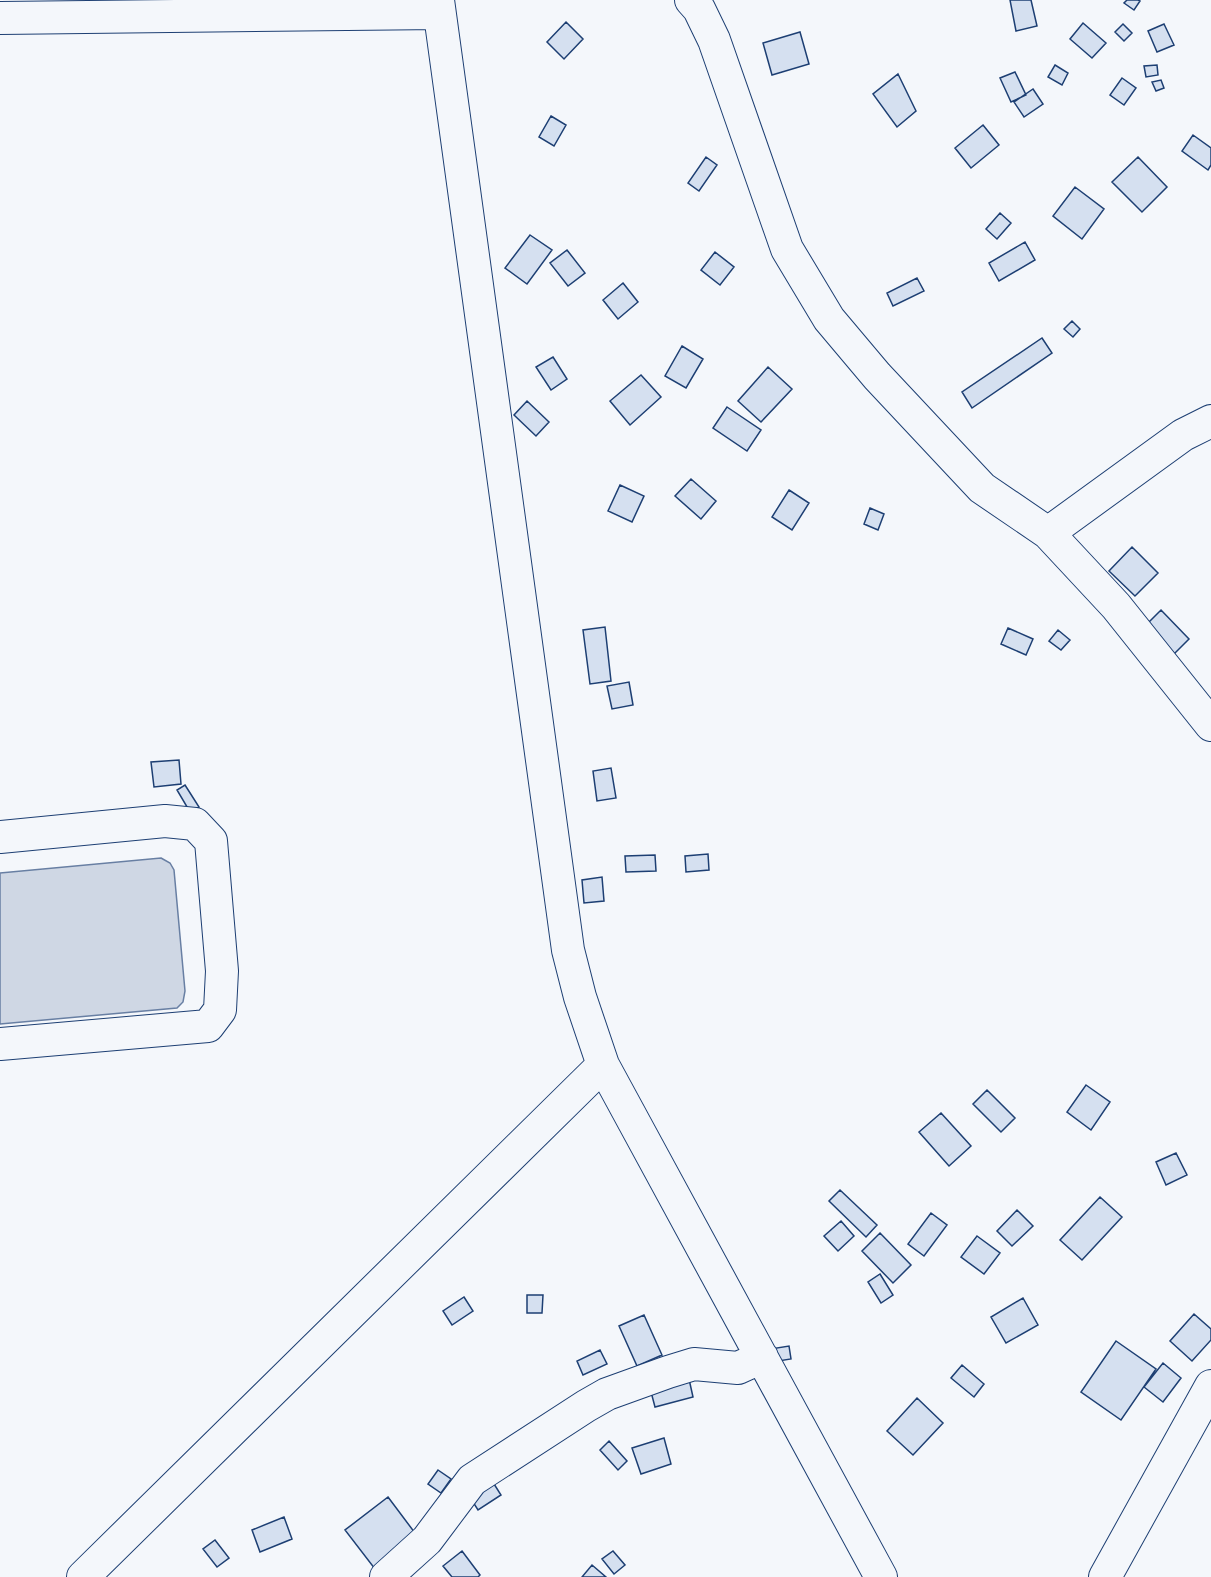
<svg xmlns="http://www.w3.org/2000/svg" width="1211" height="1577" font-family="Signika,sans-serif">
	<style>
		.water { fill: #cfd7e4; stroke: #687fa3; stroke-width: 1.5 }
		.building { fill: #d5e0f0; stroke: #1d3f73; stroke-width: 1.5 }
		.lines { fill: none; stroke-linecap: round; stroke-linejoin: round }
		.minor-casing { stroke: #1d3f73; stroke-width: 34 }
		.minor { stroke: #f4f7fb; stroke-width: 32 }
	</style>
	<rect width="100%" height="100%" fill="#f4f7fb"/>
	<path class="water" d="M161,858L170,863L174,870L185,991L183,1002L177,1008L0,1024V873Z"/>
	<path class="building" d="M1010,0H1031L1037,26L1016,31Z
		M1127,0H1138L1140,1L1134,10L1124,3Z
		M566,22L583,39L564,59L547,42Z
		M1083,23L1106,43L1092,58L1070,39Z
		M1123,24L1132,33L1124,41L1115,32Z
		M1164,24L1174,45L1157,52L1148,31Z
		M800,32L809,64L772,75L763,43Z
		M1055,65L1068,73L1062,85L1048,77Z
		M1157,65L1158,75L1146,77L1144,66Z
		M1015,72L1026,95L1011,102L1000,78Z
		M898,74L916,111L897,127L873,94Z
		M1122,78L1136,88L1124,105L1110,95Z
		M1161,80L1164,88L1156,91L1152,82Z
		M1033,89L1043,104L1024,117L1014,102Z
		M551,116L566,125L554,146L539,137Z
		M983,125L999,145L971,168L955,148Z
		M1193,135L1211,148V165L1208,170L1182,151Z
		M706,157L717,165L699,191L688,183Z
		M1138,157L1167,187L1142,212L1112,182Z
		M1075,187L1104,209L1082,239L1053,216Z
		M1000,213L1011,223L997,239L986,229Z
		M530,235L552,250L527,284L505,268Z
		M1025,242L1035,260L999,281L989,263Z
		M567,250L585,273L568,286L550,263Z
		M715,252L734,267L720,285L701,270Z
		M917,278L924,291L893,306L887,293Z
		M623,283L638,302L618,319L603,300Z
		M1072,321L1080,329L1073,337L1064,329Z
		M1042,338L1052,353L972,408L962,392Z
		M682,346L703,359L686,388L665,376Z
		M553,357L567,379L551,390L536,367Z
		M768,367L792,389L761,422L738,401Z
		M641,375L661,397L630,425L610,401Z
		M527,401L549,422L536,436L514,415Z
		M727,407L761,430L747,451L713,428Z
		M691,479L716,501L701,519L675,496Z
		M620,485L644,496L632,522L608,511Z
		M789,490L809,503L792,530L772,517Z
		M870,508L884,514L878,530L864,524Z
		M1132,547L1158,573L1135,596L1109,571Z
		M1161,610L1189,639L1174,654L1146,625Z
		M605,627L611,681L590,684L583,630Z
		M1008,628L1033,639L1026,655L1001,644Z
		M1058,630L1070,640L1061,650L1049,641Z
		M629,682L633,705L612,709L607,686Z
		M179,760L181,784L154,787L151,762Z
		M611,768L616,798L597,801L593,771Z
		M185,785L199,807L190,812L177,790Z
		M708,854L709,870L686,872L685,856Z
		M655,855L656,871L626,872L625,856Z
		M602,877L604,901L584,903L582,880Z
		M1086,1085L1110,1102L1091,1130L1067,1112Z
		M987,1090L1015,1118L1001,1132L973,1104Z
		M941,1113L971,1146L949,1166L919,1132Z
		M1176,1153L1187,1175L1166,1185L1156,1162Z
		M840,1190L877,1225L866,1237L829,1201Z
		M1100,1197L1122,1217L1082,1260L1060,1240Z
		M1017,1210L1033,1226L1012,1246L997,1231Z
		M931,1213L947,1225L924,1256L908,1244Z
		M841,1221L854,1236L838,1251L824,1236Z
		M880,1233L911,1265L893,1283L862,1251Z
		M977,1236L1000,1253L984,1274L961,1257Z
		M880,1274L893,1295L881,1303L868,1282Z
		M527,1295H543L542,1313H527Z
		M464,1297L473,1311L452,1325L443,1311Z
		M1023,1298L1038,1325L1006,1343L991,1317Z
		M1194,1314L1211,1329V1340L1192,1361L1170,1341Z
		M644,1315L662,1355L637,1366L619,1326Z
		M1116,1341L1156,1369L1121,1420L1081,1392Z
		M789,1346L791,1359L766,1363L764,1350Z
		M600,1350L607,1364L583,1375L577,1361Z
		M1163,1363L1181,1378L1163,1402L1144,1387Z
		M962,1365L984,1384L974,1397L951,1378Z
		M689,1379L693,1397L655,1407L650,1388Z
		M917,1398L943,1423L913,1455L887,1431Z
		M664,1438L671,1464L641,1474L632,1448Z
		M609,1441L627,1461L618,1470L600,1450Z
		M438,1470L451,1479L441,1493L428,1484Z
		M489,1476L501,1495L478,1510L466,1491Z
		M388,1497L418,1537L375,1569L345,1530Z
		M284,1517L292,1539L260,1552L252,1530Z
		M215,1540L229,1558L217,1567L203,1549Z
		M462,1551L480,1575L478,1577H452L443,1566Z
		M613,1551L625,1565L614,1574L602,1559Z
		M592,1565L606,1577H582Z"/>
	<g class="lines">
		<defs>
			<path id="minor" d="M438,0L568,950L580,997L603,1065L881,1577
				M691,0L699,9L714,40L787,249L829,319L877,376L982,488L1048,533L1116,606L1211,725
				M0,18L439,13
				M1048,533L1183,435L1211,421
				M0,837L165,821L195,824L211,841L222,971L220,1010L208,1026L0,1044
				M83,1577L603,1065
				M386,1577L427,1540L472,1480L586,1406L607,1394L668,1372L694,1364L738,1368L762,1357
				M1105,1577L1211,1386"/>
		</defs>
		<use href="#minor" class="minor-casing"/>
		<use href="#minor" class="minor"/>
	</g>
</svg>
